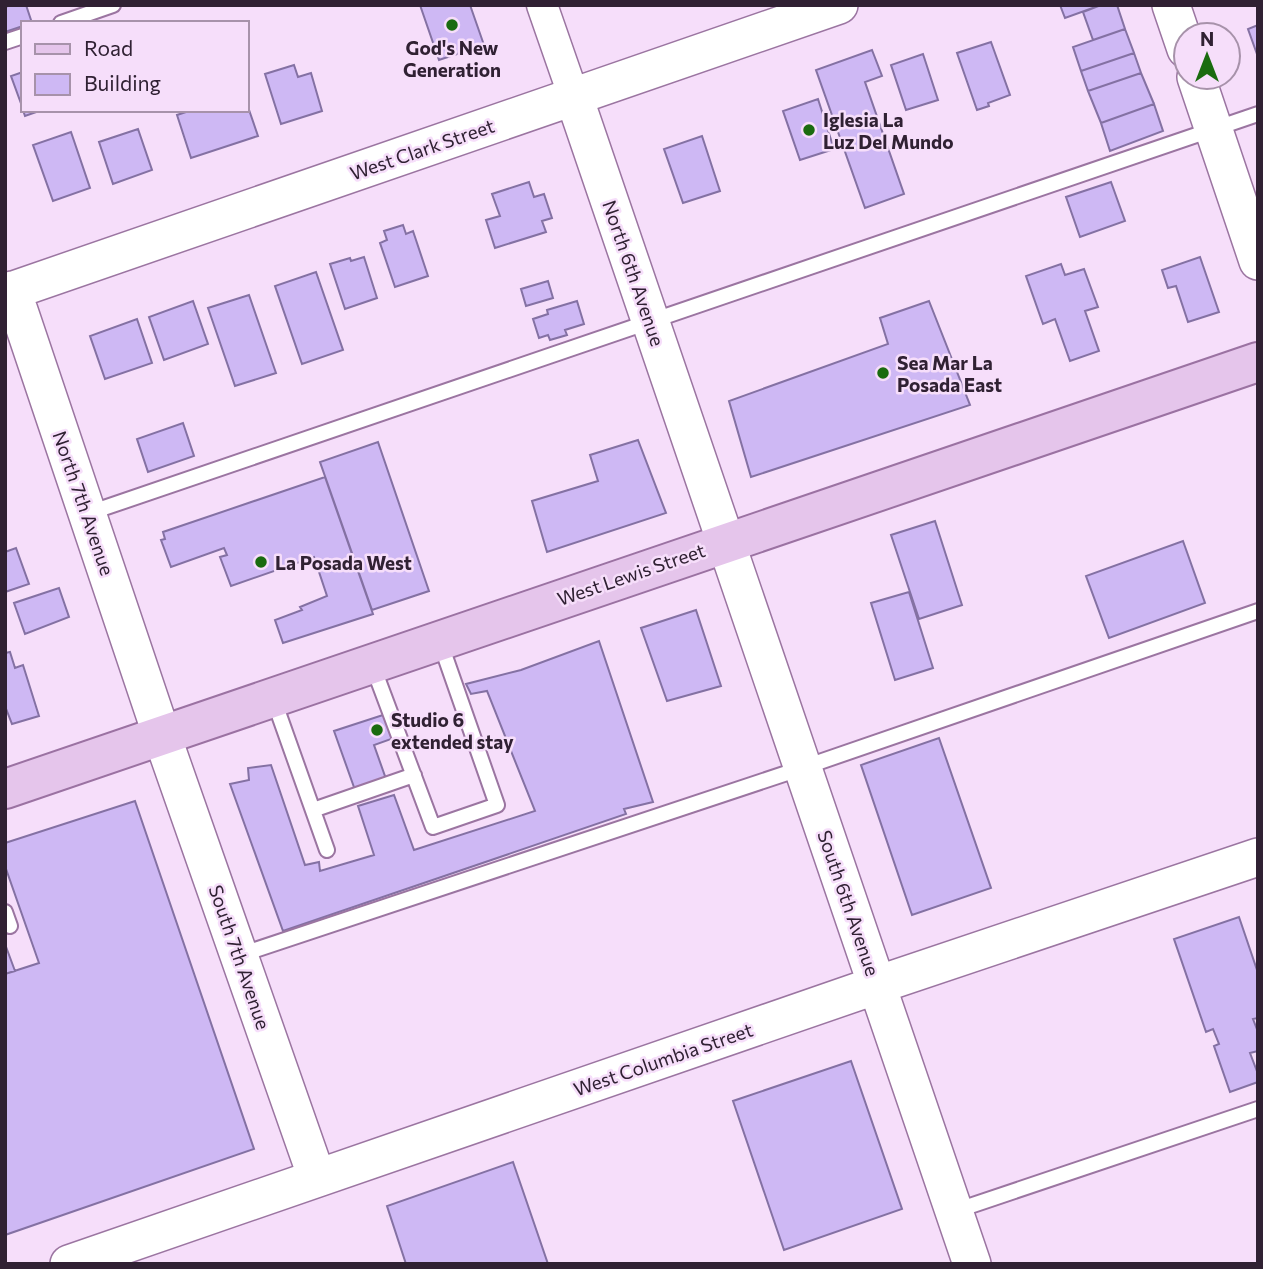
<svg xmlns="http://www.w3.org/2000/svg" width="1263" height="1269" font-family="Commissioner,sans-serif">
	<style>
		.building { fill: #ceb8f4; stroke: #8471a3; stroke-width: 2 }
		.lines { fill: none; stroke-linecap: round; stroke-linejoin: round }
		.service-casing { stroke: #9b75a1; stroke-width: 18 }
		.minor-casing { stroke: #9b75a1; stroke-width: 33 }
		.tertiary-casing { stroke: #9b75a1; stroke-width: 40 }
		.primary-casing { stroke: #9b72a2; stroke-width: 42 }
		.service { stroke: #fff; stroke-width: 14 }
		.minor { stroke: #fff; stroke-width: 30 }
		.tertiary { stroke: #fff; stroke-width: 37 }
		.primary { stroke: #e5c5eb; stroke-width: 38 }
		.poi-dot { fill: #1a6b0f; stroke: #f6defa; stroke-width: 2.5 }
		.labels { text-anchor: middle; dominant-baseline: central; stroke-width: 5; stroke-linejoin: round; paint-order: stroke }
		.poi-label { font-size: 19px; font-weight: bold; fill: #302133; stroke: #f6defa; text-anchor: start }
		.street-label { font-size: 19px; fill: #302133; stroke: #f6defa }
	</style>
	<rect width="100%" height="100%" fill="#f6defa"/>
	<path class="building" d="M11,5H26L32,23H23V26L5,32V7Z
		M420,5H470L484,45L439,60Z
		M1060,5H1101L1065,18Z
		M1101,5H1117L1125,29L1093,40L1083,12Z
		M1258,25V57L1248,29Z
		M1125,29L1134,53L1081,71L1073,47Z
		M991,42L1010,95L988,103L989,106L977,110L957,53Z
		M872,50L882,76L865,82L904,194L865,208L816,70Z
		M1134,53L1141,73L1088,91L1081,71Z
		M923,54L938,100L906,110L891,65Z
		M294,65L298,77L311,73L322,111L281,124L265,74Z
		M23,72V109L11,76Z
		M1141,73L1154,104L1101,123L1088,91Z
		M818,99L834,149L800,160L783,111Z
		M247,104L258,136L191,158L177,115L192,110H247Z
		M1154,104L1163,131L1110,151L1101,123Z
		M23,110H42L25,116Z
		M138,129L152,170L113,184L99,142Z
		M71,132L90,188L53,201L33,145Z
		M702,136L720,191L683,203L664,149Z
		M529,182L534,197L544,194L552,218L542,221L546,232L495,248L486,220L500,216L492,194Z
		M1111,182L1125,221L1080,237L1066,197Z
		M403,225L406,234L413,231L428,276L395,287L380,243L387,240L384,231Z
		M364,257L377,298L345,309L330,264L350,258L351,261Z
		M1200,257L1219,312L1188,322L1176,286L1168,288L1162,270Z
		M1061,264L1065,275L1084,269L1098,307L1085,311L1099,351L1070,361L1055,319L1043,324L1026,276Z
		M316,272L343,350L302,364L275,286Z
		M548,281L553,298L526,306L521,289Z
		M249,295L276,373L235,386L208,308Z
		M193,301L208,344L164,360L149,317Z
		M577,301L584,324L565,330L567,335L550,340L548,335L539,338L533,319L548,314L547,310Z
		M929,301L970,405L751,477L729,401L888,344L880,318Z
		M137,319L152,363L105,379L90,336Z
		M183,423L194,456L148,472L137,439Z
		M638,440L666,513L547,552L532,501L598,481L590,455Z
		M378,442L429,591L372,610L320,462Z
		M325,477L373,614L283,643L275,620L302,610L300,607L327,596L314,557L231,586L220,557L227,555L224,548L171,567L161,540L165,539L163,532Z
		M935,521L962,605L919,619L891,535Z
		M1183,541L1205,603L1109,638L1086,576Z
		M16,548L29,584L5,592V552Z
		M59,588L69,617L25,634L14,603Z
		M909,592L933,668L895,680L871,603Z
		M696,610L721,686L667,701L641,628Z
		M599,641L653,802L624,809L626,814L283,931L230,784L249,780L248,768L271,765L305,865L319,862L320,871L374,855L358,806L394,795L414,850L535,811L487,691L471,694L466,684L521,670Z
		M10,652L15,668L23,665L39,716L12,724L5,706V653Z
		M386,714L394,738L374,745L386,779L355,790L334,731Z
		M939,738L991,888L912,915L861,765Z
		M135,801L254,1149L5,1235V974L39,963L5,866V843Z
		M1239,917L1258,973V1018L1253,1019L1258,1032V1051L1250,1053L1258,1074V1082L1230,1092L1214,1046L1219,1044L1213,1029L1206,1032L1174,939Z
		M5,944L15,971L5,974Z
		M851,1061L902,1209L784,1250L733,1101Z
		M513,1162L548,1264H406L387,1206Z"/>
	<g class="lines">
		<defs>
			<path id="service" d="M61,23L113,5
				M5,42L23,36
				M89,513L1258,114
				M372,664L433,827L497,805L440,642
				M273,698L327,850
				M313,810L414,775
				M5,912L10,926
				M240,955L802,768L1258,611
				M955,1211L1258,1109"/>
			<path id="minor" d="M542,5L574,97"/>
			<path id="tertiary" d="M1171,5L1186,49
				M1196,77L1258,261
				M574,97L972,1264
				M12,290L162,736L317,1178
				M5,293L839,5
				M69,1264L877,985L1258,857"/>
			<path id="primary" d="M5,789L1258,362"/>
		</defs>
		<use href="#service" class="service-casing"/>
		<use href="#minor" class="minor-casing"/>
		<use href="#tertiary" class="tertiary-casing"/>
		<use href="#primary" class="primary-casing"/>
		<use href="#service" class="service"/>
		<use href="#minor" class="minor"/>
		<use href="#tertiary" class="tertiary"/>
		<use href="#primary" class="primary"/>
	</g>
	<g class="poi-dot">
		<circle cx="452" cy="25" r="7"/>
		<circle cx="809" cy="130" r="7"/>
		<circle cx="883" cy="373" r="7"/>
		<circle cx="261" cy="562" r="7"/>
		<circle cx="377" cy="730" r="7"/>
	</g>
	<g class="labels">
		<g class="poi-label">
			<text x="452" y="47" text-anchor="middle">God's New<tspan x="452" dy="22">Generation</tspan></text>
			<text x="823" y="119">Iglesia La<tspan x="823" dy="22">Luz Del Mundo</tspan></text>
			<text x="897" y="362">Sea Mar La<tspan x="897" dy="22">Posada East</tspan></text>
			<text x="275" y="562">La Posada West</text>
			<text x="391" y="719">Studio 6<tspan x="391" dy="22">extended stay</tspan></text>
		</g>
		<g class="street-label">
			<text transform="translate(422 149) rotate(-19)">West Clark Street</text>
			<text transform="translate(634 273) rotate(71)">North 6th Avenue</text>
			<text transform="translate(84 503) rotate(71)">North 7th Avenue</text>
			<text transform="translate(631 574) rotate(-19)">West Lewis Street</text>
			<text transform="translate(849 903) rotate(71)">South 6th Avenue</text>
			<text transform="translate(240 957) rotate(71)">South 7th Avenue</text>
			<text transform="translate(663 1059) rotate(-19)">West Columbia Street</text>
		</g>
	</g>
	<rect width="1263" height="1269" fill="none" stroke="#302133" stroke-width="14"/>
	<rect x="21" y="21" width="228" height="91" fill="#f6defa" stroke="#a792aa" stroke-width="2"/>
	<rect x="35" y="44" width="35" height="10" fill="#e5c5eb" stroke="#a792aa" stroke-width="2"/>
	<text x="84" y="56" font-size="21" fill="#302133">Road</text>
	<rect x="35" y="74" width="35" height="21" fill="#ceb8f4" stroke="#a792aa" stroke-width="2"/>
	<text x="84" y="91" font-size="21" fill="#302133">Building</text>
	<g transform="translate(1207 56)"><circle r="33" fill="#f6defa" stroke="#a792aa" stroke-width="2"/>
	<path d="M0-5L12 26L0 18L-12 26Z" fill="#1a6b0f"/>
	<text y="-10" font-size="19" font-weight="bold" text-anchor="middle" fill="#302133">N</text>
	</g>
</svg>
